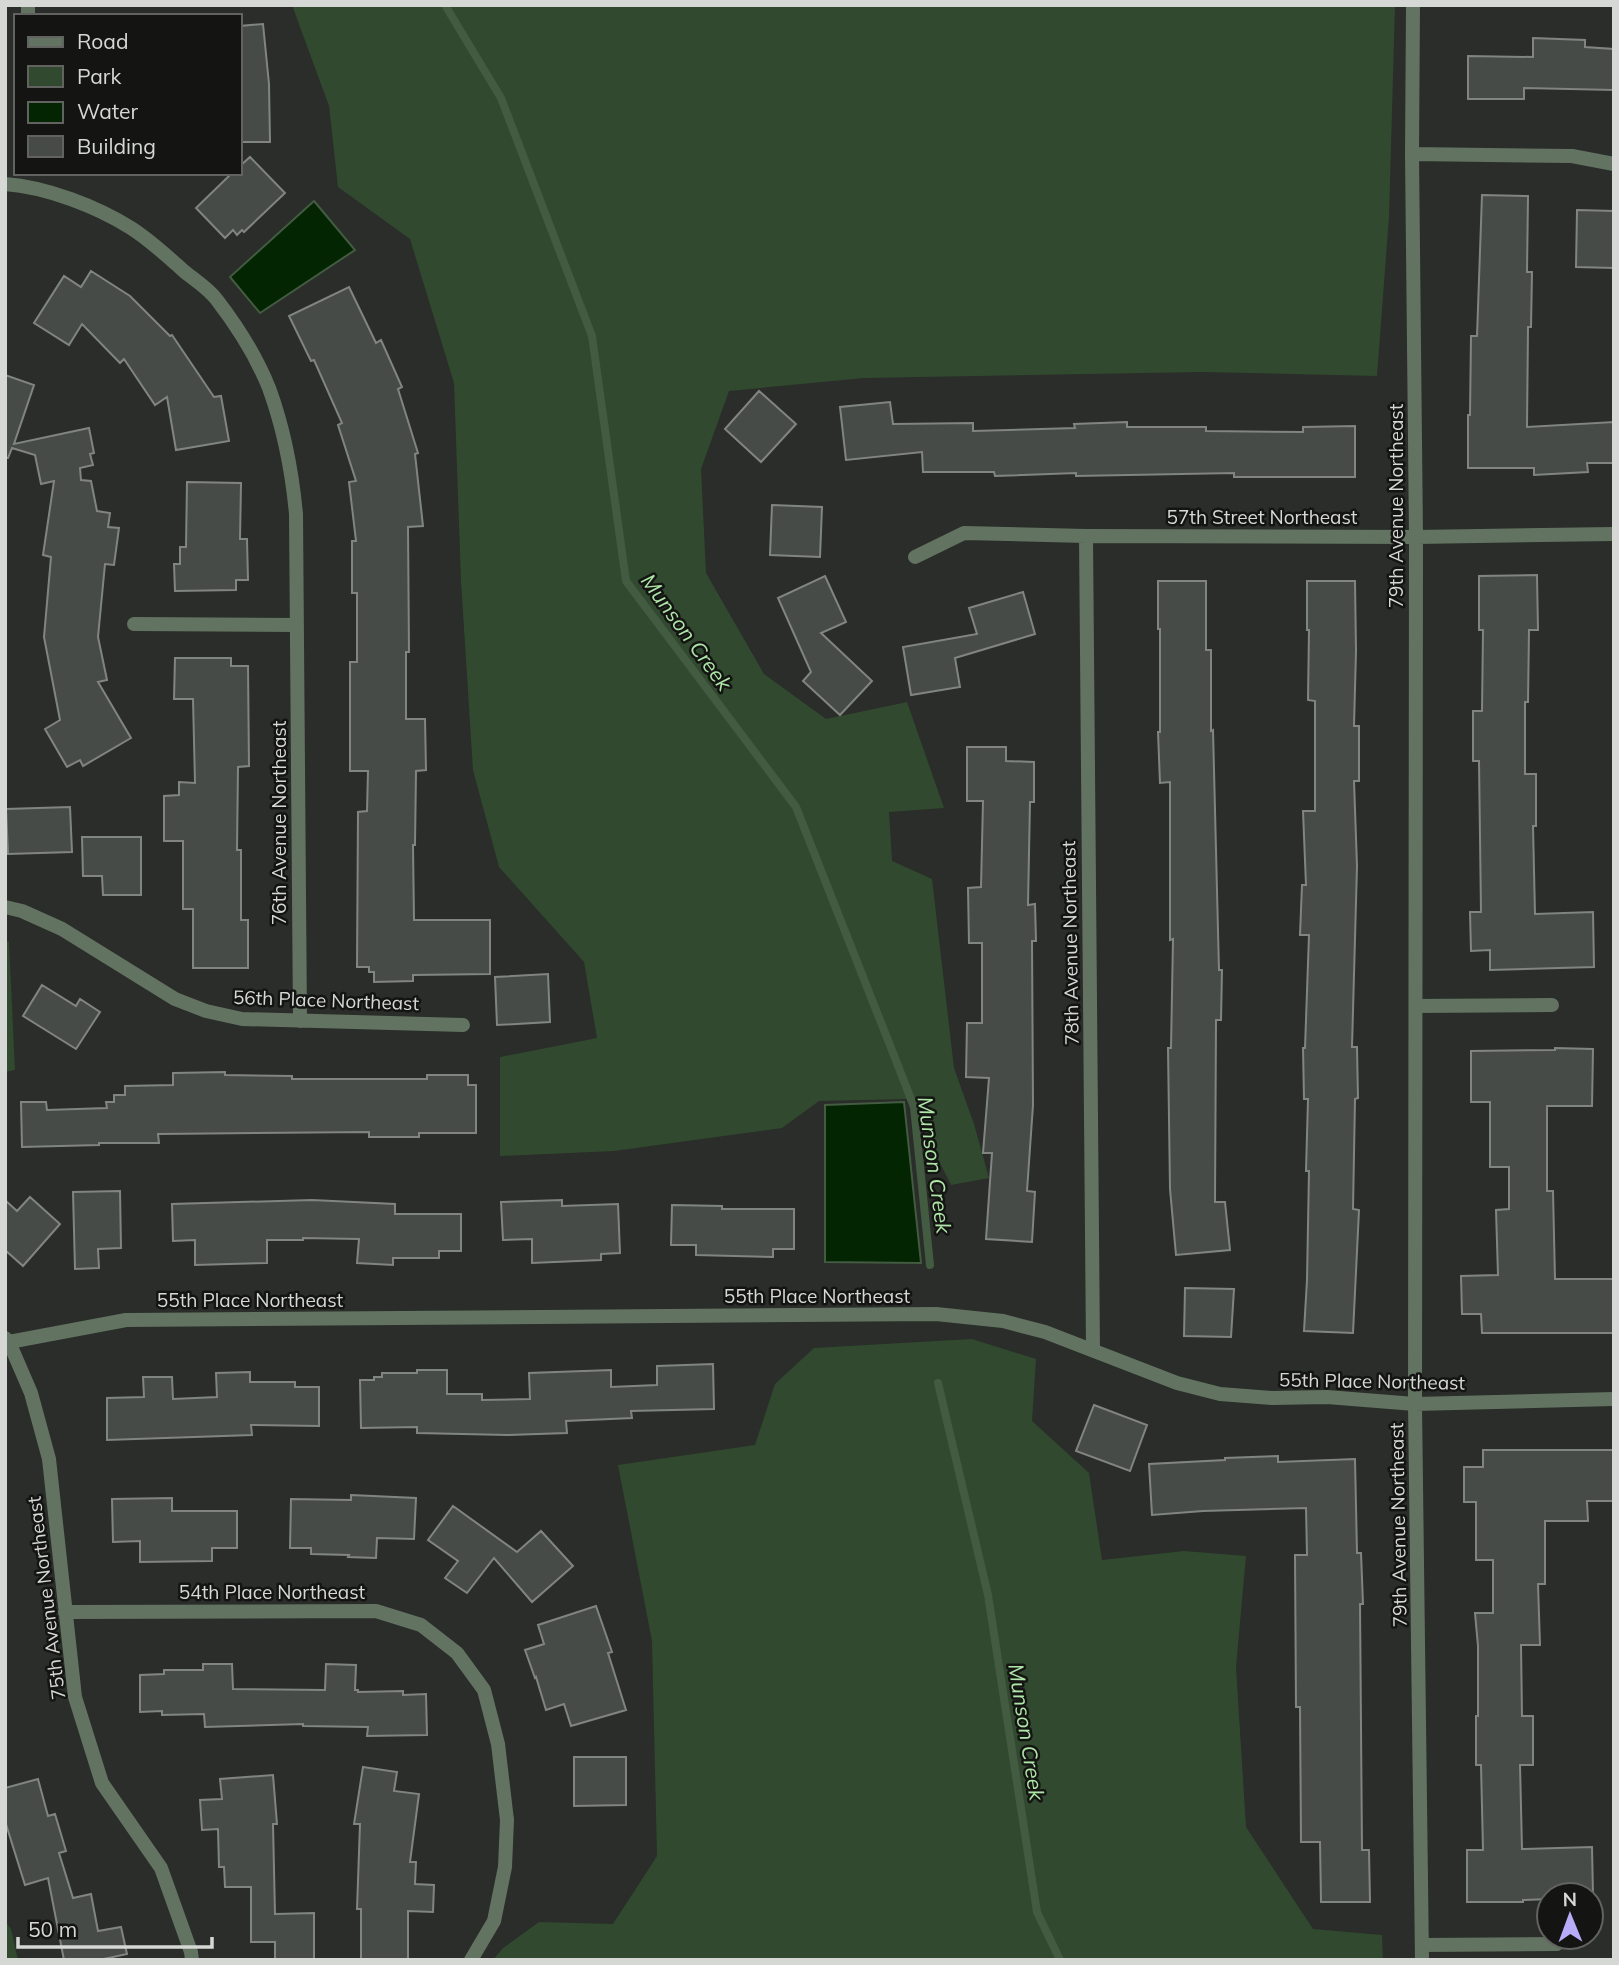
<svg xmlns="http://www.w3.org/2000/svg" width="1619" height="1965" font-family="Mulish,sans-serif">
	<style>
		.green { fill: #31492f }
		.water { fill: #032501; stroke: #425b41; stroke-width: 2 }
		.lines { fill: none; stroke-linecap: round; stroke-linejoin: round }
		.stream { stroke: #425b41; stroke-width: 8 }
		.building { fill: #474b47; stroke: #818581; stroke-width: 2 }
		.lane { stroke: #637361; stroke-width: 14 }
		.street { stroke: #637361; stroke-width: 14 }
		.labels { text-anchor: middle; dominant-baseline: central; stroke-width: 5; stroke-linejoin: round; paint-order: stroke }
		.street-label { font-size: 19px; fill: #d6d8d6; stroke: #141513 }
		.water-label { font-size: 21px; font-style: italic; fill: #aee6a7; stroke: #141513 }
	</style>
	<rect width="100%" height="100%" fill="#2a2d29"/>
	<path class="green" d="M292,5H1395L1389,217L1377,376L1202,372L864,378L729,391L701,469L706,573L764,674L826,719L907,702L944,808L889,812L892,861L932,879L954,1068L974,1124L989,1178L951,1185L908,1099L819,1101L782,1128L614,1151L500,1156V1057L597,1038L584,962L499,867L473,770L461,581L454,383L410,239L338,187L329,106Z
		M5,941L9,942L15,1070L5,1072Z
		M972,1339L1036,1359L1032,1421L1089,1473L1102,1560L1184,1551L1246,1556L1236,1667L1246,1827L1313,1929L1382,1935L1383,1960H493L503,1948L539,1922L613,1924L657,1856L652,1641L618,1465L755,1445L775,1384L814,1348Z
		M5,1921L11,1929L18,1960H5Z"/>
	<path class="water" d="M314,201L355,250L260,313L230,277Z
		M904,1102L921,1263L825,1262V1105Z"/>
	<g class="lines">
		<path class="stream" d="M445,5L501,98L592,336L626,581L796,807L895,1058L914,1107L930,1265
			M938,1383L988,1595L1037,1912L1060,1960"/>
	</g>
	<path class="building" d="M263,24L269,84L270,142H240V26Z
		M1533,38L1585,40V47L1614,49V90L1524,88V99H1468V56L1533,57Z
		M250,157L285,193L244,232L242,230L237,235L233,230L225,238L196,208L232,173H240V166Z
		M1482,195L1528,196L1527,272H1532L1531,327H1528L1527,427L1614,422V463H1587L1588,472L1534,475V468H1468V415H1470L1471,336H1477Z
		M1577,210L1614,211V268L1576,267Z
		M91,271L130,296L170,336L172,335L214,397L221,396L229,441L176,450L167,397L155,405L124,359L120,363L82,324L69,345L34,323L64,276L81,287Z
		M349,287L376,343L381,340L402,387L398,389L418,453L415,454L423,526L408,527L409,652H406V719H425L426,770L416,771L415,845H413L414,920H490V974L413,975V981L374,982V972H369V967H357L358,812L367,811L368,771H350V662H357V593H352V541H356L349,482L356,481L338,425L342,423L314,360L311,361L289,316Z
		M5,375L34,385L14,444L89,428L94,453L90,454L93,465L80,468L81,480L91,481L97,511L110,513L108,527L119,528L114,565L105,564L98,637L107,680L98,682L131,738L83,766L80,760L67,767L45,729L60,720L44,637L51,557L43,555L54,481L41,484L35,455L12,448L8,458H5Z
		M759,391L796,424L761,462L725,429Z
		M890,402L893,424L973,423V431L1075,428L1074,424L1127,422V427H1206V431L1303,432V427L1355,426V477H1234V473L1076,476V473L995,476L994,472H923L922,452L846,460L840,407Z
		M187,482L241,483L240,539H247L248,580H236V590L175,591L174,564H180V547H186Z
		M772,505L822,507L820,557L770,555Z
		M1537,575L1538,630H1529L1528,702H1525V774H1536V826H1533L1535,914L1593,912L1594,967L1490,970V950L1471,951L1470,912H1481L1479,761H1473V711H1482L1483,630H1479V576Z
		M825,576L846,622L821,633L872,681L840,715L803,681L811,672L778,598Z
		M1158,581H1206V650H1211V731L1213,730L1219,970H1222L1221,1020H1216L1215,1202H1225L1230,1250L1176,1255L1170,1189L1168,1048H1171L1173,939L1170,940V782L1160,783L1158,732H1160V629H1158Z
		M1307,581H1355L1356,651L1354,726H1359V781H1354L1357,866L1352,1047H1357L1358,1098L1355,1099L1353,1209L1359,1210L1353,1333L1304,1331L1307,1280L1309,1171H1306L1308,1099H1304L1303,1048H1305L1309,935H1300L1302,885H1306L1303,811H1315V701L1308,700L1309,630H1307Z
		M1023,592L1035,634L955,658L960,687L911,695L903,647L977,634L969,608Z
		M175,658H231V666H248L249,766L238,767L237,850H241V920H248V968H193V909H183V841H164V796L179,795V782L195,783L193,699H174Z
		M967,747H1006V761L1034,762V802H1030L1028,905L1035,904L1036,941H1032L1033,1105L1027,1191L1035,1192L1032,1242L986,1239L992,1153H983L989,1078L966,1077L967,1023H982V943H969L968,888L981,887L983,801H967Z
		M70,807L72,852L8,854L6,809Z
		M82,837H141V895H103L102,876H83Z
		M548,974L550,1022L497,1025L495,977Z
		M42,985L76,1006L80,999L100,1012L76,1049L23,1016Z
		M1555,1048L1593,1049L1592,1106H1547V1191H1553L1555,1279H1614V1333H1482L1481,1314H1462L1461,1276L1498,1275L1496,1210L1509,1209V1167H1490V1102H1471V1051L1555,1050Z
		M225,1072V1075L292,1076V1079H427V1075H468V1085H476V1133H419V1137H369V1132L158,1134L159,1143H99V1145L22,1147L21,1102H46L47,1110L107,1108L106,1102H114V1095H125V1086L173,1085V1073Z
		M120,1191L121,1248L98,1249L99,1268L75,1269L73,1192Z
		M30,1197L60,1224L23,1266L5,1250V1200L17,1211Z
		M312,1200L395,1204V1214H461V1251H439V1258H393V1265L357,1263L359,1239L303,1238V1240H267V1263L195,1265V1240L173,1241L172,1204Z
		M562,1200V1206L618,1204L620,1253L601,1254V1260L532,1263V1239L503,1240L501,1202Z
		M672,1205L722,1206V1209H794V1249H773V1257L696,1255V1245H671Z
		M1185,1288L1234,1289L1231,1337L1184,1336Z
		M713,1364L714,1409L631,1411L632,1418L566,1421L567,1433L508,1435L417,1433V1427L361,1428L360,1380H374V1377H382V1373H417V1370H447V1394H482V1400L530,1399L529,1373L611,1370V1387L657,1385V1366Z
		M250,1372V1382H295V1387H319V1426L251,1425L252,1435L107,1440V1398L144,1397L143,1377H172L173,1399L217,1397L216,1373Z
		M1094,1405L1147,1425L1130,1471L1076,1451Z
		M1483,1450H1614V1501H1587L1588,1521H1545V1584H1538L1540,1645H1521L1522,1716H1533V1765H1520L1522,1849L1592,1847L1593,1895H1549V1899L1523,1900V1902H1467V1850H1483L1481,1765H1476V1716H1478V1646L1475,1613H1493V1560H1476V1502H1464V1467H1483Z
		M1278,1456V1462L1355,1459L1357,1553H1361L1363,1604H1360L1362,1850H1369L1370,1902H1321L1320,1842H1301L1300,1707H1296L1295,1555H1307L1306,1508L1203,1511L1152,1515L1149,1464L1225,1460V1458Z
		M351,1495L416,1498L414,1539L377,1538L376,1558L348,1557L349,1555L311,1554V1548H290L291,1499L351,1500Z
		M172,1498V1511H237V1548H212V1561L140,1562V1541L113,1542L112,1499Z
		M453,1506L517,1552L541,1531L573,1566L532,1602L494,1558L467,1593L445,1578L458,1561L428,1540Z
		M596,1606L612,1652L608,1653L626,1710L571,1726L564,1704L546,1710L536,1677L535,1678L525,1650L544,1644L538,1625Z
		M203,1664H232L233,1689L325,1690L326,1664L356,1665L355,1690H358V1692L403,1691V1695L426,1694L427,1735L367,1736L368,1727L303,1726V1724L205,1727L204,1714L162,1715V1711L140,1712V1675L164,1674V1670H203Z
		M574,1757H626V1805L574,1806Z
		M363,1767L397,1772L394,1791L419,1794L410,1862H416L415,1884L434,1885L433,1912L408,1911V1960H361V1909H357L360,1824H354Z
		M273,1775L277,1824H273L275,1914L314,1913V1960H275V1942H251V1887H225L224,1867H219L218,1829L202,1830L200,1800L222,1799L220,1779Z
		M38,1779L48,1816L55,1814L66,1851L59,1853L73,1898L91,1894L98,1931L121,1927L127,1954L99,1960H64L48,1878L25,1885L5,1821V1788Z"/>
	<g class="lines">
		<path class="lane" d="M1422,1945L1557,1944
			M471,1960L494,1921L505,1867L507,1820"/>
		<path class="street" d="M1413,5L1412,154L1416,537L1415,1404L1422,1960
			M28,16V5
			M1412,154L1572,156L1614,164
			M5,184C46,187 96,206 131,228C150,240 168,257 185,272C196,281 209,289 217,300C237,326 257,358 269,388C284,429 292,471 296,514L300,1021
			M1086,536L1093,1350
			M915,557L964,533L1086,536L1416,537L1614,534
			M134,624L297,625
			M5,907L22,911L62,929L175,999L206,1011L242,1019L463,1025
			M1416,1006L1552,1005
			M5,1338L9,1342L31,1393L49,1459L75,1697L102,1783L161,1868L191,1952L192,1960
			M9,1342L126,1320L936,1314L1003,1321L1045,1332L1177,1383L1220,1394L1272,1398L1327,1397L1415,1404L1614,1399
			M65,1612L376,1611L421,1625L457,1653L484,1690L498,1744L507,1820"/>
	</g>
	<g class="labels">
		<g class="street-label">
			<text transform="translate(1396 506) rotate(-90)">79th Avenue Northeast</text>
			<text x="1262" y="517">57th Street Northeast</text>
			<text transform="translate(279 823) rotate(-90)">76th Avenue Northeast</text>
			<text transform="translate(1070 943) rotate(-91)">78th Avenue Northeast</text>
			<text transform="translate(326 1000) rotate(2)">56th Place Northeast</text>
			<text x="817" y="1296">55th Place Northeast</text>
			<text x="250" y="1300">55th Place Northeast</text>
			<text transform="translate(1372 1381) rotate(1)">55th Place Northeast</text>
			<text transform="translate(1398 1525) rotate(-91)">79th Avenue Northeast</text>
			<text x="272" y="1592">54th Place Northeast</text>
			<text transform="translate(46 1598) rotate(-97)">75th Avenue Northeast</text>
		</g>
		<g class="water-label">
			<text transform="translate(687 632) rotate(54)">Munson Creek</text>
			<text transform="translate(935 1165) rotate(82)">Munson Creek</text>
			<text transform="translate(1027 1732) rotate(81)">Munson Creek</text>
		</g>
	</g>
	<rect width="1619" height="1965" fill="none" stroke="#d6d8d6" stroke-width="14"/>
	<rect x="14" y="14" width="228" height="161" fill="#141513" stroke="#626361" stroke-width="2"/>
	<rect x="28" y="37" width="35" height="10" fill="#637361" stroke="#626361" stroke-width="2"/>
	<text x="77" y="49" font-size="21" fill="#d6d8d6">Road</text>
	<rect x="28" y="66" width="35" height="21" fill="#31492f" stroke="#626361" stroke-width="2"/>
	<text x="77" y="84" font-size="21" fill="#d6d8d6">Park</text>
	<rect x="28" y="102" width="35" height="21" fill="#032501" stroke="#626361" stroke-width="2"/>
	<text x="77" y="119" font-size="21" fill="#d6d8d6">Water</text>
	<rect x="28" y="136" width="35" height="21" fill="#474b47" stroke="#626361" stroke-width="2"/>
	<text x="77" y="154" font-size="21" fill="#d6d8d6">Building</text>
	<g transform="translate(1570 1916) rotate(359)"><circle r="33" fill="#141513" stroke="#626361" stroke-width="2"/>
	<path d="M0-5L12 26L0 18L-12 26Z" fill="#b8abf7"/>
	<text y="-10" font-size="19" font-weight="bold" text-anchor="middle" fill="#d6d8d6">N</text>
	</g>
	<path d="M18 1937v10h194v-10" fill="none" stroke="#d6d8d6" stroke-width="3.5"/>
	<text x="28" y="1937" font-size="21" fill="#d6d8d6" stroke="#141513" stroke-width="5" paint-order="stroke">50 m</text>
</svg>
